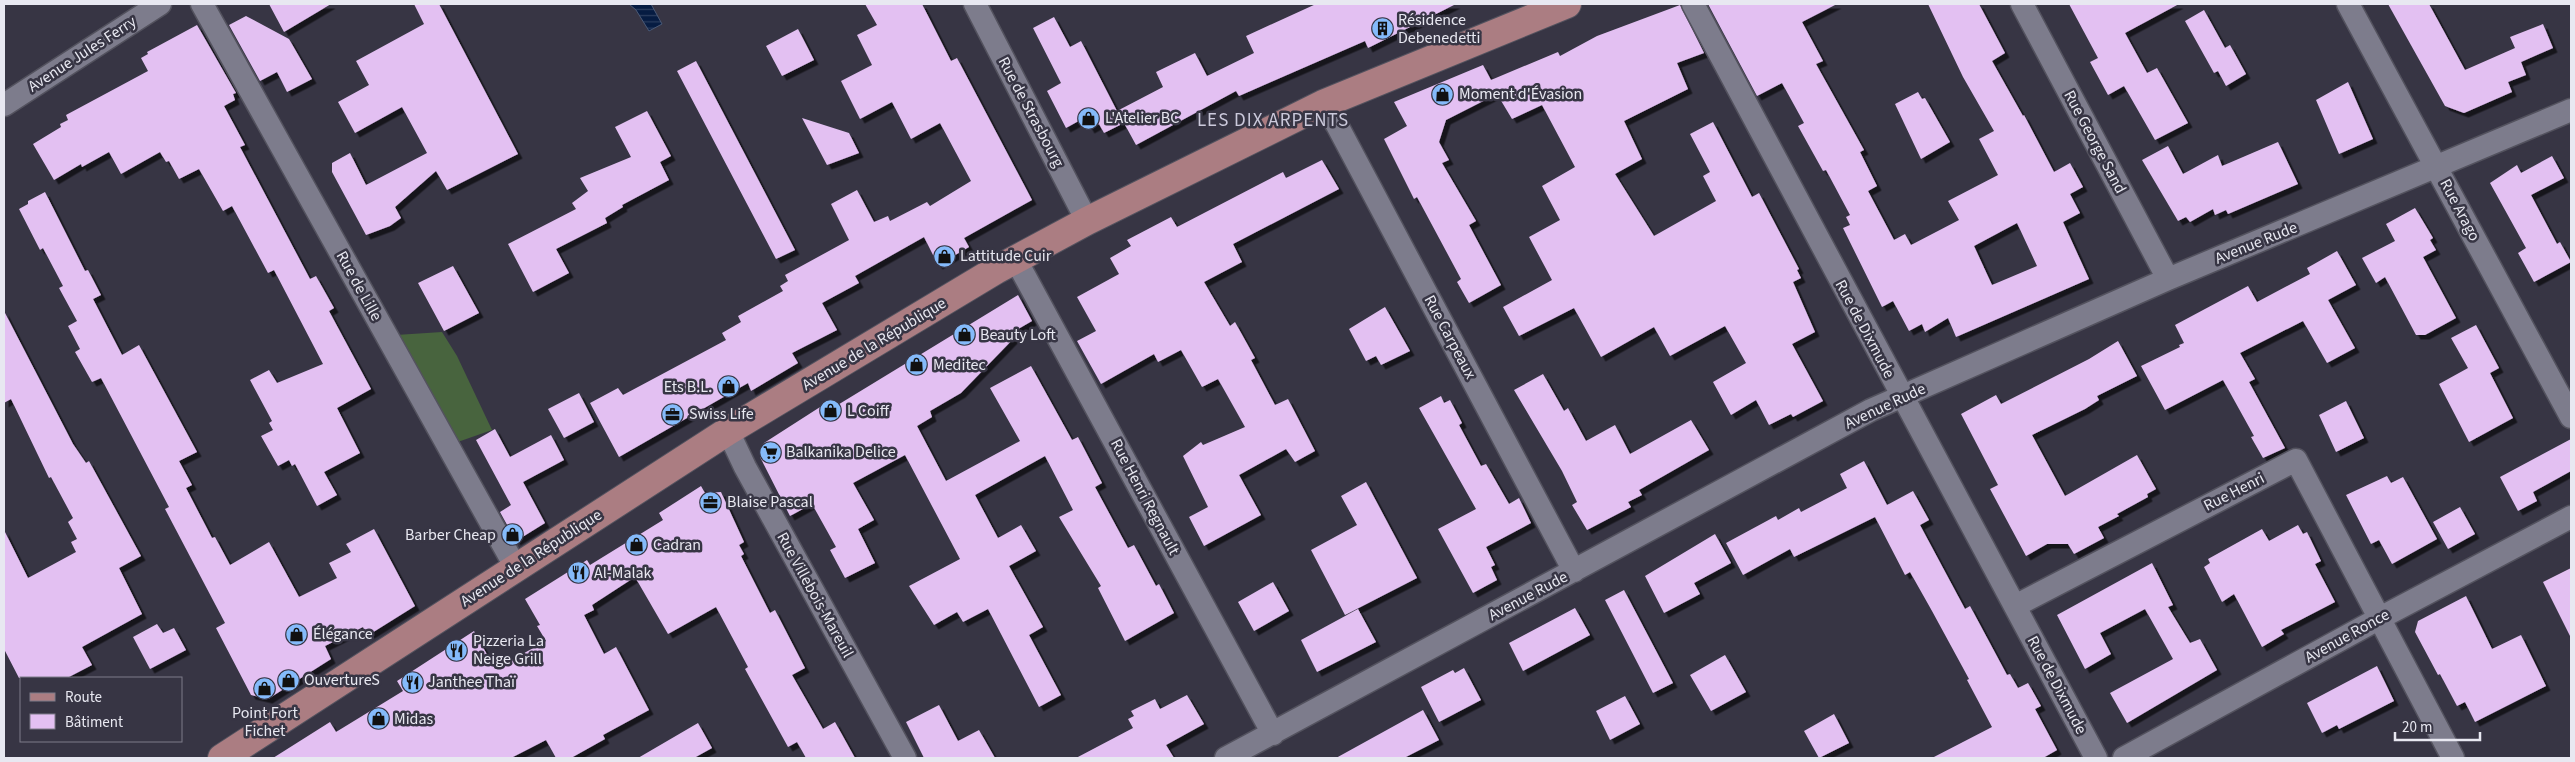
<svg xmlns="http://www.w3.org/2000/svg" width="2575" height="762" font-family="'Source Sans 3',sans-serif">
	<style>
		.grass { fill: #48643e }
		.water { fill: url(#water-rules); stroke: #4a5976 }
		.building { fill: #e3c0f2; fill-rule: evenodd; filter: url(#shadow) }
		.lines { fill: none; stroke-linecap: round; stroke-linejoin: round }
		.minor-casing { stroke: #53525e; stroke-width: 25 }
		.primary-casing { stroke: #53525e; stroke-width: 30 }
		.minor { stroke: #7d7c8c; stroke-width: 22 }
		.primary { stroke: #ab7d82; stroke-width: 28 }
		.labels { text-anchor: middle; dominant-baseline: central; stroke-width: 5; stroke-linejoin: round; paint-order: stroke }
		.poi-label { font-size: 16px; fill: #e8e8f1; stroke: #373544; text-anchor: start }
		.street-label { font-size: 16px; fill: #e8e8f1; stroke: #373544 }
		.quarter-label { font-size: 19px; letter-spacing: 1px; fill: #cbc9db; stroke: #373544 }
	</style>
	<defs>
		<pattern id="water-rules" width="6" height="5" patternUnits="userSpaceOnUse" patternTransform="scale(1.25)"><rect width="6" height="5" fill="#061c42"/><path d="M0 2.5h6" fill="none" stroke="#2a3d5e"/></pattern>
		<filter id="shadow"><feDropShadow dx="4.5" dy="4.5" stdDeviation="0" flood-color="#0009"/></filter>
	</defs>
	<rect width="100%" height="100%" fill="#373544"/>
	<path class="grass" d="M442,332L457,356L492,430L452,444L396,335Z"/>
	<path class="water" d="M629,4H651L662,24L649,31L636,10Z"/>
	<path class="building" d="M269,4H331L284,32Z
		M414,4H439L518,154L447,190L436,171L395,207L401,218L390,226L366,235L332,172V163L350,153L366,185L427,153L402,107L355,133L338,102L369,85L356,61L424,24Z
		M865,4H922L951,61L957,58L1032,200L964,238L969,247L938,265L924,237L855,276L859,283L822,303L837,330L792,353L798,363L751,391L748,383L619,457L590,403L618,388L623,395L726,340L722,333L741,322L738,316L783,291L780,286L788,281L785,275L849,240L831,204L857,190L874,222L888,216L890,221L927,202L930,206L971,181L940,123L911,139L892,102L860,119L841,81L872,65L857,35L877,25Z
		M1316,4H1456L1368,48L1365,41L1239,96L1236,91L1136,145L1124,123L1104,133L1099,124L1090,129L1084,118L1066,128L1047,91L1061,83L1033,28L1054,17L1070,47L1081,41L1117,111L1163,87L1156,72L1195,53L1207,76L1254,53L1246,36Z
		M1708,4H1837L1802,22L1823,61L1816,64L1864,150L1860,152L1877,186L1868,191L1894,240L1905,234L1911,245L1959,220L1948,201L1998,175L1979,139L1994,131L1963,77L1928,4H1979L2005,53L1992,61L2023,116L2024,115L2054,172L2070,163L2083,187L2070,194L2080,213L2063,222L2089,279L1956,337L1948,318L1925,332L1922,324L1909,331L1893,301L1882,307L1843,228L1850,225L1846,217L1850,215L1826,170L1823,171L1798,126L1804,123L1782,83L1757,96ZM2017,223L2037,266L1992,285L1974,246Z
		M2069,4H2179L2125,33L2147,73L2157,68L2188,123L2155,140L2124,86L2108,95L2090,62L2098,58Z
		M2388,4H2429L2465,70L2515,48L2510,37L2543,24L2553,48L2521,62L2526,75L2508,82L2512,92L2464,113L2445,106Z
		M1680,5L1704,53L1677,63L1688,89L1624,121L1642,159L1615,174L1654,236L1716,201L1703,176L1710,172L1690,134L1713,122L1752,197L1759,193L1799,269L1797,270L1801,278L1793,282L1815,332L1792,344L1823,401L1793,417L1791,414L1769,425L1756,400L1731,415L1713,382L1746,363L1725,326L1670,356L1654,327L1601,357L1574,308L1519,336L1503,307L1552,280L1529,237L1560,220L1542,186L1575,167L1542,105L1512,119L1497,94L1446,120L1439,142L1449,160L1442,163L1476,221L1469,225L1501,285L1469,303L1457,282L1461,279L1417,197L1414,199L1384,139L1407,126L1394,102L1483,65L1491,80L1558,52L1560,56L1597,36Z
		M2204,10L2225,48L2230,45L2246,74L2226,86L2218,71L2214,73L2185,21Z
		M246,16L289,39L312,79L287,92L277,72L260,81L229,25Z
		M197,25L236,93L233,94L235,100L224,106L245,145L240,147L310,279L316,276L334,308L329,311L371,389L337,408L360,453L324,472L337,495L317,506L295,464L292,466L289,460L278,466L261,436L273,430L269,423L272,421L250,380L269,370L277,383L323,364L274,270L268,273L232,206L223,211L199,169L179,179L169,161L166,162L160,152L121,174L109,152L82,167L81,164L54,180L33,144L61,127L60,124L68,120L66,115L148,71L141,58L148,54L147,52Z
		M798,29L814,60L782,76L766,46Z
		M696,61L795,250L776,259L677,71Z
		M2348,82L2373,139L2339,154L2316,100Z
		M1918,92L1922,99L1925,98L1950,142L1921,159L1895,104Z
		M647,111L671,156L660,162L669,180L622,205L623,207L605,218L607,223L556,249L569,273L533,292L508,244L576,209L572,203L588,191L580,178L631,157L615,127Z
		M802,118L849,133L859,153L827,165Z
		M2278,142L2298,184L2228,214L2226,210L2215,215L2213,209L2190,222L2186,217L2178,221L2142,160L2168,146L2183,174L2218,155L2222,166Z
		M2552,156L2564,178L2531,195L2557,244L2560,242L2571,262L2534,282L2518,253L2526,248L2490,183L2517,165L2521,173Z
		M1322,160L1339,189L1233,244L1242,262L1204,282L1230,326L1235,322L1255,358L1251,360L1275,405L1288,399L1315,451L1295,462L1286,449L1239,475L1261,515L1204,546L1189,517L1208,507L1183,456L1201,442L1203,445L1245,427L1218,379L1202,387L1181,350L1158,362L1154,354L1101,384L1077,341L1096,331L1077,297L1119,274L1110,258L1131,246L1127,240L1171,217L1177,227L1283,172L1286,178Z
		M45,192L85,271L88,270L101,295L93,299L122,355L139,345L197,452L179,461L192,485L186,488L212,538L215,537L230,565L269,542L299,597L337,578L329,563L351,552L346,544L374,529L415,606L367,636L363,627L325,646L331,659L268,699L251,695L216,628L225,623L165,509L169,507L101,378L92,382L75,352L80,349L68,326L77,321L59,288L63,286L43,248L40,250L19,209L28,204V201Z
		M2415,208L2433,238L2430,240L2436,250L2423,257L2456,318L2425,335H2416L2385,277L2376,283L2362,258L2395,241L2386,224Z
		M2337,251L2356,285L2328,300L2355,348L2327,363L2303,321L2240,353L2255,379L2249,382L2285,448L2263,458L2251,437L2254,436L2223,380L2165,410L2141,366L2180,347L2179,345L2184,343L2175,325L2248,286L2257,302L2310,274L2307,268Z
		M453,266L479,313L444,331L418,283Z
		M1018,295L1032,321L1013,332L1015,337L961,393L930,411L932,417L917,426L946,481L1020,441L990,388L1031,366L1072,440L1078,437L1102,483L1095,487L1128,548L1134,545L1156,586L1159,584L1174,613L1125,641L1098,588L1101,586L1059,517L1073,510L1045,456L975,495L998,538L1021,525L1036,551L1009,566L1043,627L1029,635L1061,695L1039,707L988,609L963,622L957,612L934,625L909,586L960,559L905,455L853,483L874,520L858,529L875,563L845,578L830,550L836,547L812,504L790,516L760,457L764,443L831,400L836,406Z
		M1385,307L1410,351L1381,365L1376,356L1366,361L1349,329Z
		M4,311L73,444L86,463L89,461L141,556L119,568L142,614L82,647L92,665L67,678H19L4,649V530L28,578L76,552L71,542L77,539L68,522L73,518L51,477L49,478L11,399L4,403Z
		M2476,325L2499,368L2490,373L2513,418L2469,442L2439,384L2468,368L2451,338Z
		M2118,341L2137,376L2097,396L2099,400L2085,409L2032,435L2065,496L2137,455L2156,489L2147,494L2148,497L2117,514L2119,516L2098,527L2104,538L2074,554L2068,544H2047L2026,556L1990,489L1998,485L1961,414L1996,395L2001,404L2089,359Z
		M1543,374L1564,411L1568,408L1586,441L1615,425L1630,454L1691,420L1709,450L1639,490L1642,495L1628,502L1631,507L1587,530L1572,505L1577,502L1562,471L1514,390Z
		M579,393L594,422L564,438L548,409Z
		M1441,396L1444,403L1450,400L1462,423L1459,425L1481,466L1486,464L1509,504L1519,498L1531,523L1486,547L1495,565L1491,567L1497,580L1473,593L1438,529L1476,509L1419,408Z
		M2346,401L2364,438L2336,452L2319,415Z
		M495,429L510,457L551,435L564,460L523,482L545,523L516,541L500,512L511,505L476,440Z
		M2571,439V471L2533,492L2537,501L2518,511L2500,477Z
		M1864,461L1887,505L1913,491L1929,520L1920,525L1965,609L1970,606L2007,675L2010,674L2018,688L2028,683L2041,706L2035,709L2057,750L2043,758H1932L1992,727L1967,680L1969,679L1932,611L1910,572L1905,575L1875,517L1794,557L1790,549L1743,575L1726,543L1776,516L1778,520L1799,508L1801,512L1847,488L1840,474Z
		M2387,476L2391,483L2403,477L2437,539L2392,564L2379,540L2371,544L2346,495Z
		M1366,482L1417,578L1345,615L1311,550L1357,525L1341,496Z
		M701,486L705,493L721,492L744,542L739,545L744,554L741,556L770,613L775,610L805,668L792,675L823,729L835,722L855,758H806L797,742L788,747L745,669L748,667L716,607L668,634L635,577L592,605L594,610L584,615L604,654L616,647L649,710L603,735L605,739L571,758H556L546,740L511,758H273L330,722L336,732L403,691L397,681L474,631L495,669L546,641L537,626L540,625L525,599L587,560L590,565L663,520L659,513Z
		M2460,507L2475,534L2448,549L2433,522Z
		M2298,525L2303,534L2307,532L2321,561L2315,564L2335,602L2281,630L2284,634L2262,647L2234,594L2222,602L2204,567L2210,563L2208,559L2262,529L2269,541Z
		M1715,534L1731,563L1694,583L1700,594L1664,613L1645,576Z
		M2152,563L2173,605L2168,607L2190,643L2200,639L2217,670L2127,723L2110,693L2173,659L2145,609L2100,633L2111,654L2085,669L2057,615Z
		M2571,568V638L2543,582Z
		M1273,582L1289,611L1254,631L1238,602Z
		M1624,590L1673,683L1653,693L1605,600Z
		M2466,596L2492,649L2521,635L2546,686L2475,722L2465,702L2457,706L2440,674L2438,675L2415,632L2418,621Z
		M1575,608L1590,635L1523,671L1509,643Z
		M1358,609L1376,642L1317,672L1301,640Z
		M157,624L163,633L174,628L186,650L150,669L133,637Z
		M1725,655L1746,692L1711,711L1690,675Z
		M2377,666L2394,701L2339,729L2337,725L2322,733L2307,703Z
		M1464,668L1481,700L1439,722L1421,687L1453,670L1455,673Z
		M1187,695L1204,724L1166,745L1174,758H1076L1133,728L1128,719L1134,716L1131,711L1155,699L1160,709Z
		M1625,696L1640,724L1610,740L1596,711Z
		M939,705L958,741L979,730L995,758H924L906,722Z
		M1423,710L1439,740L1404,758H1336Z
		M1834,714L1849,743L1819,758L1804,731Z
		M698,723L712,748L694,758H638Z"/>
	<g class="lines">
		<defs>
			<path id="minor" d="M202,4L516,568
				M975,4L1087,221
				M1693,4L2096,758
				M2022,4L2168,279
				M2348,4L2571,417
				M1323,104L1337,125L1574,571
				M4,105L160,4
				M1016,260L1273,734
				M728,431L745,467L905,758
				M2015,606L2296,460L2453,758
				M1226,758L1871,410L2168,279L2571,110
				M2124,758L2380,618L2571,517"/>
			<path id="primary" d="M222,758L728,431L996,270L1087,221L1323,104L1567,4"/>
		</defs>
		<use href="#minor" class="minor-casing"/>
		<use href="#primary" class="primary-casing"/>
		<use href="#minor" class="minor"/>
		<use href="#primary" class="primary"/>
	</g>
	<defs>
		<symbol id="building-disc" viewBox="-11 -11 22 22"><circle r="9.5" fill="#85bbfb" stroke="#373544"/><path d="M-4-6H4V6H1V3H-1V6H-4ZM-2.5-4.3h1.7v1.8h-1.7ZM.8-4.3h1.7v1.8H.8ZM-2.5-1h1.7V.8h-1.7ZM.8-1h1.7V.8H.8Z" fill="#111"/></symbol>
		<symbol id="shop-disc" viewBox="-11 -11 22 22"><circle r="9.5" fill="#85bbfb" stroke="#373544"/><path d="M-5-2.5h2.3a2.7 3.5 0 0 1 5.4 0H5L5.5 6h-11ZM-1.5-2.5h3a1.5 2.3 0 0 0-3 0Z" fill="#111"/></symbol>
		<symbol id="office-disc" viewBox="-11 -11 22 22"><circle r="9.5" fill="#85bbfb" stroke="#373544"/><path d="M-6-3h4V-5.5h4V-3h4V5H-6ZM-1-4.5V-3h2v-1.5ZM-6 0V1H6V0Z" fill="#111"/></symbol>
		<symbol id="supermarket-disc" viewBox="-11 -11 22 22"><circle r="9.5" fill="#85bbfb" stroke="#373544"/><path d="M-6-5.5h2.5l.6 2H6L4.5 2H-2.5L-4.4-4H-6ZM-1.5 3.2a1.3 1.3 0 1 0 .1 0ZM3 3.2a1.3 1.3 0 1 0 .1 0Z" fill="#111"/></symbol>
		<symbol id="restaurant-disc" viewBox="-11 -11 22 22"><circle r="9.5" fill="#85bbfb" stroke="#373544"/><path d="M-5-6h1v4h1v-4h1v4h1v-4h1v5L-1.5 .5V6h-2V.5L-5-1ZM5-6V6H3V1.5H1.5Q1.5-4 5-6Z" fill="#111"/></symbol>
	</defs>
	<g fill-rule="evenodd">
		<use href="#building-disc" x="1370" y="16" width="25" height="25"/>
		<use href="#shop-disc" x="1430" y="82" width="25" height="25"/>
		<use href="#shop-disc" x="1076" y="106" width="25" height="25"/>
		<use href="#shop-disc" x="932" y="244" width="25" height="25"/>
		<use href="#shop-disc" x="952" y="322" width="25" height="25"/>
		<use href="#shop-disc" x="904" y="352" width="25" height="25"/>
		<use href="#shop-disc" x="716" y="374" width="25" height="25"/>
		<use href="#shop-disc" x="818" y="398" width="25" height="25"/>
		<use href="#office-disc" x="660" y="402" width="25" height="25"/>
		<use href="#supermarket-disc" x="758" y="440" width="25" height="25"/>
		<use href="#office-disc" x="698" y="490" width="25" height="25"/>
		<use href="#shop-disc" x="500" y="522" width="25" height="25"/>
		<use href="#shop-disc" x="624" y="532" width="25" height="25"/>
		<use href="#restaurant-disc" x="566" y="560" width="25" height="25"/>
		<use href="#shop-disc" x="284" y="622" width="25" height="25"/>
		<use href="#restaurant-disc" x="444" y="638" width="25" height="25"/>
		<use href="#shop-disc" x="276" y="668" width="25" height="25"/>
		<use href="#restaurant-disc" x="400" y="670" width="25" height="25"/>
		<use href="#shop-disc" x="252" y="676" width="25" height="25"/>
		<use href="#shop-disc" x="366" y="706" width="25" height="25"/>
	</g>
	<g class="labels">
		<g class="poi-label">
			<text x="1398" y="20">Résidence<tspan x="1398" dy="18">Debenedetti</tspan></text>
			<text x="1459" y="94">Moment d'Évasion</text>
			<text x="1105" y="118">L'Atelier BC</text>
			<text x="960" y="256">Lattitude Cuir</text>
			<text x="980" y="335">Beauty Loft</text>
			<text x="933" y="365">Meditec</text>
			<text x="712" y="387" text-anchor="end">Ets B.L.</text>
			<text x="847" y="411">L Coiff</text>
			<text x="689" y="414">Swiss Life</text>
			<text x="786" y="452">Balkanika Delice</text>
			<text x="727" y="502">Blaise Pascal</text>
			<text x="496" y="535" text-anchor="end">Barber Cheap</text>
			<text x="653" y="545">Cadran</text>
			<text x="594" y="573">Al-Malak</text>
			<text x="313" y="634">Élégance</text>
			<text x="473" y="641">Pizzeria La<tspan x="473" dy="18">Neige Grill</tspan></text>
			<text x="304" y="680">OuvertureS</text>
			<text x="428" y="682">Janthee Thaï</text>
			<text x="265" y="713" text-anchor="middle">Point Fort<tspan x="265" dy="18">Fichet</tspan></text>
			<text x="394" y="719">Midas</text>
		</g>
		<g class="street-label">
			<text transform="translate(82 54) rotate(-33)">Avenue Jules Ferry</text>
			<text transform="translate(1031 112) rotate(62)">Rue de Strasbourg</text>
			<text transform="translate(2095 142) rotate(62)">Rue George Sand</text>
			<text transform="translate(2460 210) rotate(62)">Rue Arago</text>
			<text transform="translate(2256 243) rotate(-22)">Avenue Rude</text>
			<text transform="translate(359 286) rotate(61)">Rue de Lille</text>
			<text transform="translate(1865 329) rotate(62)">Rue de Dixmude</text>
			<text transform="translate(1450 337) rotate(62)">Rue Carpeaux</text>
			<text transform="translate(874 344) rotate(-31)">Avenue de la République</text>
			<text transform="translate(1885 406) rotate(-25)">Avenue Rude</text>
			<text transform="translate(2234 492) rotate(-27)">Rue Henri</text>
			<text transform="translate(1145 497) rotate(62)">Rue Henri Regnault</text>
			<text transform="translate(531 558) rotate(-33)">Avenue de la République</text>
			<text transform="translate(815 595) rotate(61)">Rue Villebois-Mareuil</text>
			<text transform="translate(1528 596) rotate(-28)">Avenue Rude</text>
			<text transform="translate(2347 636) rotate(-29)">Avenue Ronce</text>
			<text transform="translate(2057 685) rotate(62)">Rue de Dixmude</text>
		</g>
		<g class="quarter-label">
			<text x="1273" y="120">LES DIX ARPENTS</text>
		</g>
	</g>
	<rect width="2575" height="762" fill="none" stroke="#e8e8f1" stroke-width="10"/>
	<rect x="20" y="677" width="162" height="65" fill="#373544" stroke="#7e7d89"/>
	<rect x="30" y="693" width="25" height="8" fill="#ab7d82" stroke="#7e7d89"/>
	<text x="65" y="702" font-size="15" fill="#e8e8f1">Route</text>
	<rect x="30" y="714" width="25" height="15" fill="#e3c0f2" stroke="#7e7d89"/>
	<text x="65" y="727" font-size="15" fill="#e8e8f1">Bâtiment</text>
	<path d="M2395 732v8h85v-8" fill="none" stroke="#e8e8f1" stroke-width="2.5"/>
	<text x="2402" y="732" font-size="15" fill="#e8e8f1" stroke="#373544" stroke-width="4" paint-order="stroke">20 m</text>
</svg>
